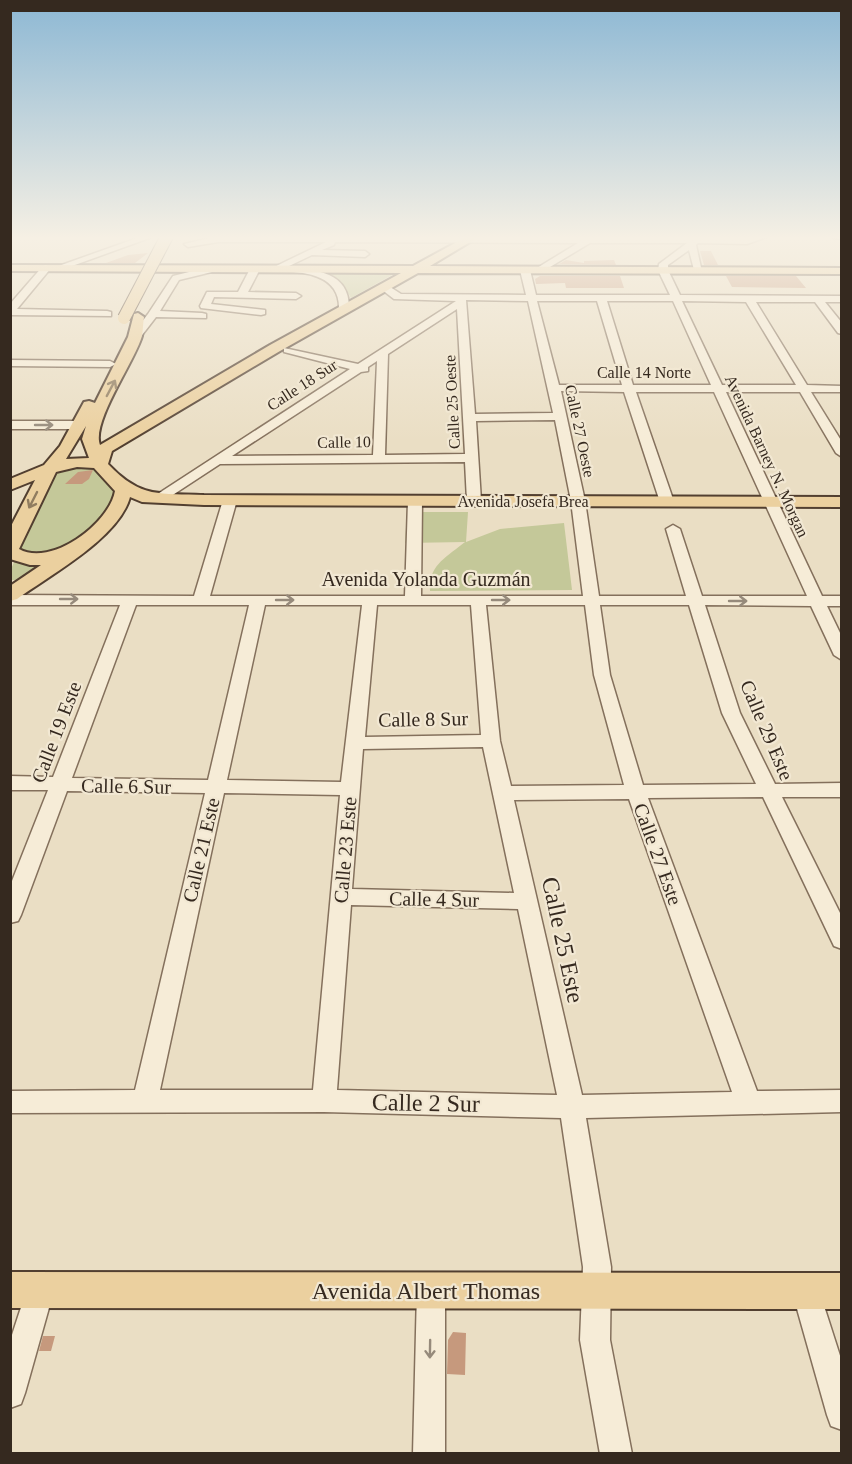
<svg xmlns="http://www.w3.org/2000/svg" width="852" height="1464" font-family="Georgia,serif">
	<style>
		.green { fill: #c4c899 }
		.building { fill: #c6997d }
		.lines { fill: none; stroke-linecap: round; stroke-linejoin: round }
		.minor-casing { stroke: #84705c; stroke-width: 3 }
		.major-casing { stroke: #523f30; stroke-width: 4 }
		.minor { fill: #f6ecd7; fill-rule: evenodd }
		.major { fill: #ebd09f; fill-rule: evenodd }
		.major-bridge-casing { stroke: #523f30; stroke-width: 14; stroke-linecap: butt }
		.major-bridge { stroke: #ebd09f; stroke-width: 12 }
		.oneway { stroke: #907c5f }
		.oneway2 { stroke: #968a7b }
		.labels { text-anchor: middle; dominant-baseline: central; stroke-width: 4.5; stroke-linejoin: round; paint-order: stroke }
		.far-street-label { font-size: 16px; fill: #35291f; stroke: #f2e8d3 }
		.street-label { font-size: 20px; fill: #35291f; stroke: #f2e8d3 }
		.near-street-label { font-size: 24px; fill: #35291f; stroke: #f2e8d3 }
	</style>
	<rect width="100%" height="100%" fill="#eadec4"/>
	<path class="green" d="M316,273H387L392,275L351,298L341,282Z
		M71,466H90L114,490C109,532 49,560 17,580H11V569L55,471Z
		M407,512H468L466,542L500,529L564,523L572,590L430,591C428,565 447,557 465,542L405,543Z"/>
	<path class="building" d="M700,251H711L718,265H704Z
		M148,253L135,263H106L128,255Z
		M566,260L584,263V261L614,260L616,265L559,264Z
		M540,276H620L624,288H566L565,283L536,284L535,279Z
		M726,276H796L806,288L732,287Z
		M93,470L89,479L82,484H65L78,472Z
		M453,1332L466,1333L465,1375L447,1374L448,1340Z
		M43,1336H55L51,1351H39Z"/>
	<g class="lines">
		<defs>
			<path id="minor" d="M143,236H155L61,270L53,268Z
				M218,236L747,238L770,236L747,244L698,243L696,245L702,272L694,270L689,250L668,265V270L680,295L842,296V302H825L842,323V334L838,333L815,302H756L807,385L842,386V392H811L842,442V457L836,453L800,392H726L822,596H842V606H827L842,637V660L834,655L811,606L705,605L740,713L775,784L842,783V797H782L842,917V949L834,946L763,797L648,798L757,1091L842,1090V1112L586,1118L611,1267L610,1340L632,1454H600L580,1340L583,1267L561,1118L324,1112L10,1113V1091L135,1090L205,793L67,791L21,915L18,921L10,923V886L48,790H10V776L53,777L120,605H10V595L194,596L223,500L230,496L237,500L210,596H405L408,501L415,497L422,501L421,596H583L571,501L555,420L476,421L481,501L474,505L467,501L465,462L220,464L162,502H152L150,499L350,369L284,352V348L358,364L456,301L394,299L381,289V285H387L401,294L526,295L520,270L525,267L530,270L536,295H670L658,270L659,264L687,243H590L540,273L537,272V268L578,243L335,242L334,245L322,250L365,251L369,254L365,257L312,255L287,267C317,270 350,272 349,309L344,312L339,309C340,274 303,271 275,272L270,269L326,242H218L188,247L184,244ZM466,300L528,301L553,413L475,414ZM537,301H597L622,385H559ZM607,301H673L711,385H633ZM682,301L746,302L796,385H722ZM457,309L465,454L385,455L388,354ZM377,361L373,455L232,456L361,372L368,371V367ZM561,391L624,392L660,502L667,506L674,502L636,392H714L807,596H702L680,529L673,525L666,529L686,596H599L585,501ZM136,605H249L208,780L72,778ZM265,605H362L341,782L227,780ZM377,605H471L481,735L365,737ZM486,605H585L594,675L624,785L511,786L500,741ZM600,605H689L722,713L756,784L643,785L610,675ZM483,747L514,893L352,889L363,749ZM224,793L340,795L313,1090H160ZM629,799L732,1092L582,1095L514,800ZM351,905L518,909L557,1095L337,1090Z
				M832,236H842V239L833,238Z
				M46,265L51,268L17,309L107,311L111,312V316L10,315V304L43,266Z
				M255,266L260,269L248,292L296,293L301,296L296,299L214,297L211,304L265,310V314L261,315L201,308L200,306L207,292H238L250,269Z
				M209,267L212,268V272L179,280L160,311L202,313L206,314V318L156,317L139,339H131L130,337L148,314L173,276Z
				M10,360L110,361L116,364L110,367L10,366Z
				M10,421H78L84,425L78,429H10Z
				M40,1276L50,1280L54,1290L25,1393L21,1404L10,1408V1341L30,1280Z
				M431,1277L441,1281L445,1291V1454H413L417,1291L421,1281Z
				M806,1277L816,1281L842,1362V1430L831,1426L827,1415L792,1291L796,1281Z"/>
			<path id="major" d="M468,236H480L430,266L842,268V274L418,273L280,351L112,451L108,464C141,499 160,493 204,495L842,497V507L204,505L142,502L130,497C119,538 50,575 17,599L10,601V586L41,565H30L10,559V528L35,480L10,490V479L44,465L60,446L84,402L89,401L95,403L128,337L134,314L138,313L144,317C143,323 143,330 142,336C135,361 91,422 100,445L270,345L401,273L10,271V265L413,266ZM86,426L82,439L89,458L66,459ZM77,467L94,468L115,491C109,524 51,567 19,549L56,472Z
				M10,1272L842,1273V1309L10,1308Z"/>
		</defs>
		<use href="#minor" class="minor-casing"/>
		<use href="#major" class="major-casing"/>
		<use href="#minor" class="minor"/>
		<use href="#major" class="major"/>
		<defs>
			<path id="major-bridge" d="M124,318L167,236"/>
		</defs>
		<use href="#major-bridge" class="major-bridge-casing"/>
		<use href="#major-bridge" class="major-bridge"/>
	</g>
	<defs><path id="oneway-shaft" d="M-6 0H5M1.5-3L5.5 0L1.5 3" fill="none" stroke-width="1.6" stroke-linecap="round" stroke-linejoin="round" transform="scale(1.5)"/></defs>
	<g class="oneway">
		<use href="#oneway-shaft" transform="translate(111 388) rotate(-62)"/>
		<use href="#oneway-shaft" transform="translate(33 500) rotate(117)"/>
	</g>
	<g class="oneway2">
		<use href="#oneway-shaft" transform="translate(44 425)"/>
		<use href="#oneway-shaft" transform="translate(69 599)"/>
		<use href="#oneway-shaft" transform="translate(285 600)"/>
		<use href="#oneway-shaft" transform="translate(501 600)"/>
		<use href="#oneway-shaft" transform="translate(738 601)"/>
		<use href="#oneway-shaft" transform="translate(430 1349) rotate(91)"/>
	</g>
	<linearGradient id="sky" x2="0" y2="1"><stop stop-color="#8db8d4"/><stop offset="0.54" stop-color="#f6f0e4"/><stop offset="1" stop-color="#f6f0e4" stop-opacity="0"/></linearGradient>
	<rect width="852" height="441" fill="url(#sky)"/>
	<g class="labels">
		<g class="far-street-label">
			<text x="644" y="372">Calle 14 Norte</text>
			<text transform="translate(302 385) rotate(-33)">Calle 18 Sur</text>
			<text transform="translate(452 402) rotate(-93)">Calle 25 Oeste</text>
			<text transform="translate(580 431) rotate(78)">Calle 27 Oeste</text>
			<text transform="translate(344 442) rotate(-1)">Calle 10</text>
			<text transform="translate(767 456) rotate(65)">Avenida Barney N. Morgan</text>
			<text x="523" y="501">Avenida Josefa Brea</text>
		</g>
		<g class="street-label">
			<text x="426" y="579">Avenida Yolanda Guzmán</text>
			<text transform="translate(423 719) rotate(-1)">Calle 8 Sur</text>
			<text transform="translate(767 730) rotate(67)">Calle 29 Este</text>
			<text transform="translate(56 732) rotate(-69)">Calle 19 Este</text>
			<text transform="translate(126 786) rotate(1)">Calle 6 Sur</text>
			<text transform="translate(201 850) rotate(-77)">Calle 21 Este</text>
			<text transform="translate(345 850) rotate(-85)">Calle 23 Este</text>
			<text transform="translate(658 854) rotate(70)">Calle 27 Este</text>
			<text transform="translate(434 899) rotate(1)">Calle 4 Sur</text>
		</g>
		<g class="near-street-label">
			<text transform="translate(563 940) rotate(78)">Calle 25 Este</text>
			<text transform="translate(426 1103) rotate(1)">Calle 2 Sur</text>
			<text x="426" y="1291">Avenida Albert Thomas</text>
		</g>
	</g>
	<rect width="852" height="1464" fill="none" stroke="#35291f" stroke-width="24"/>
</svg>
